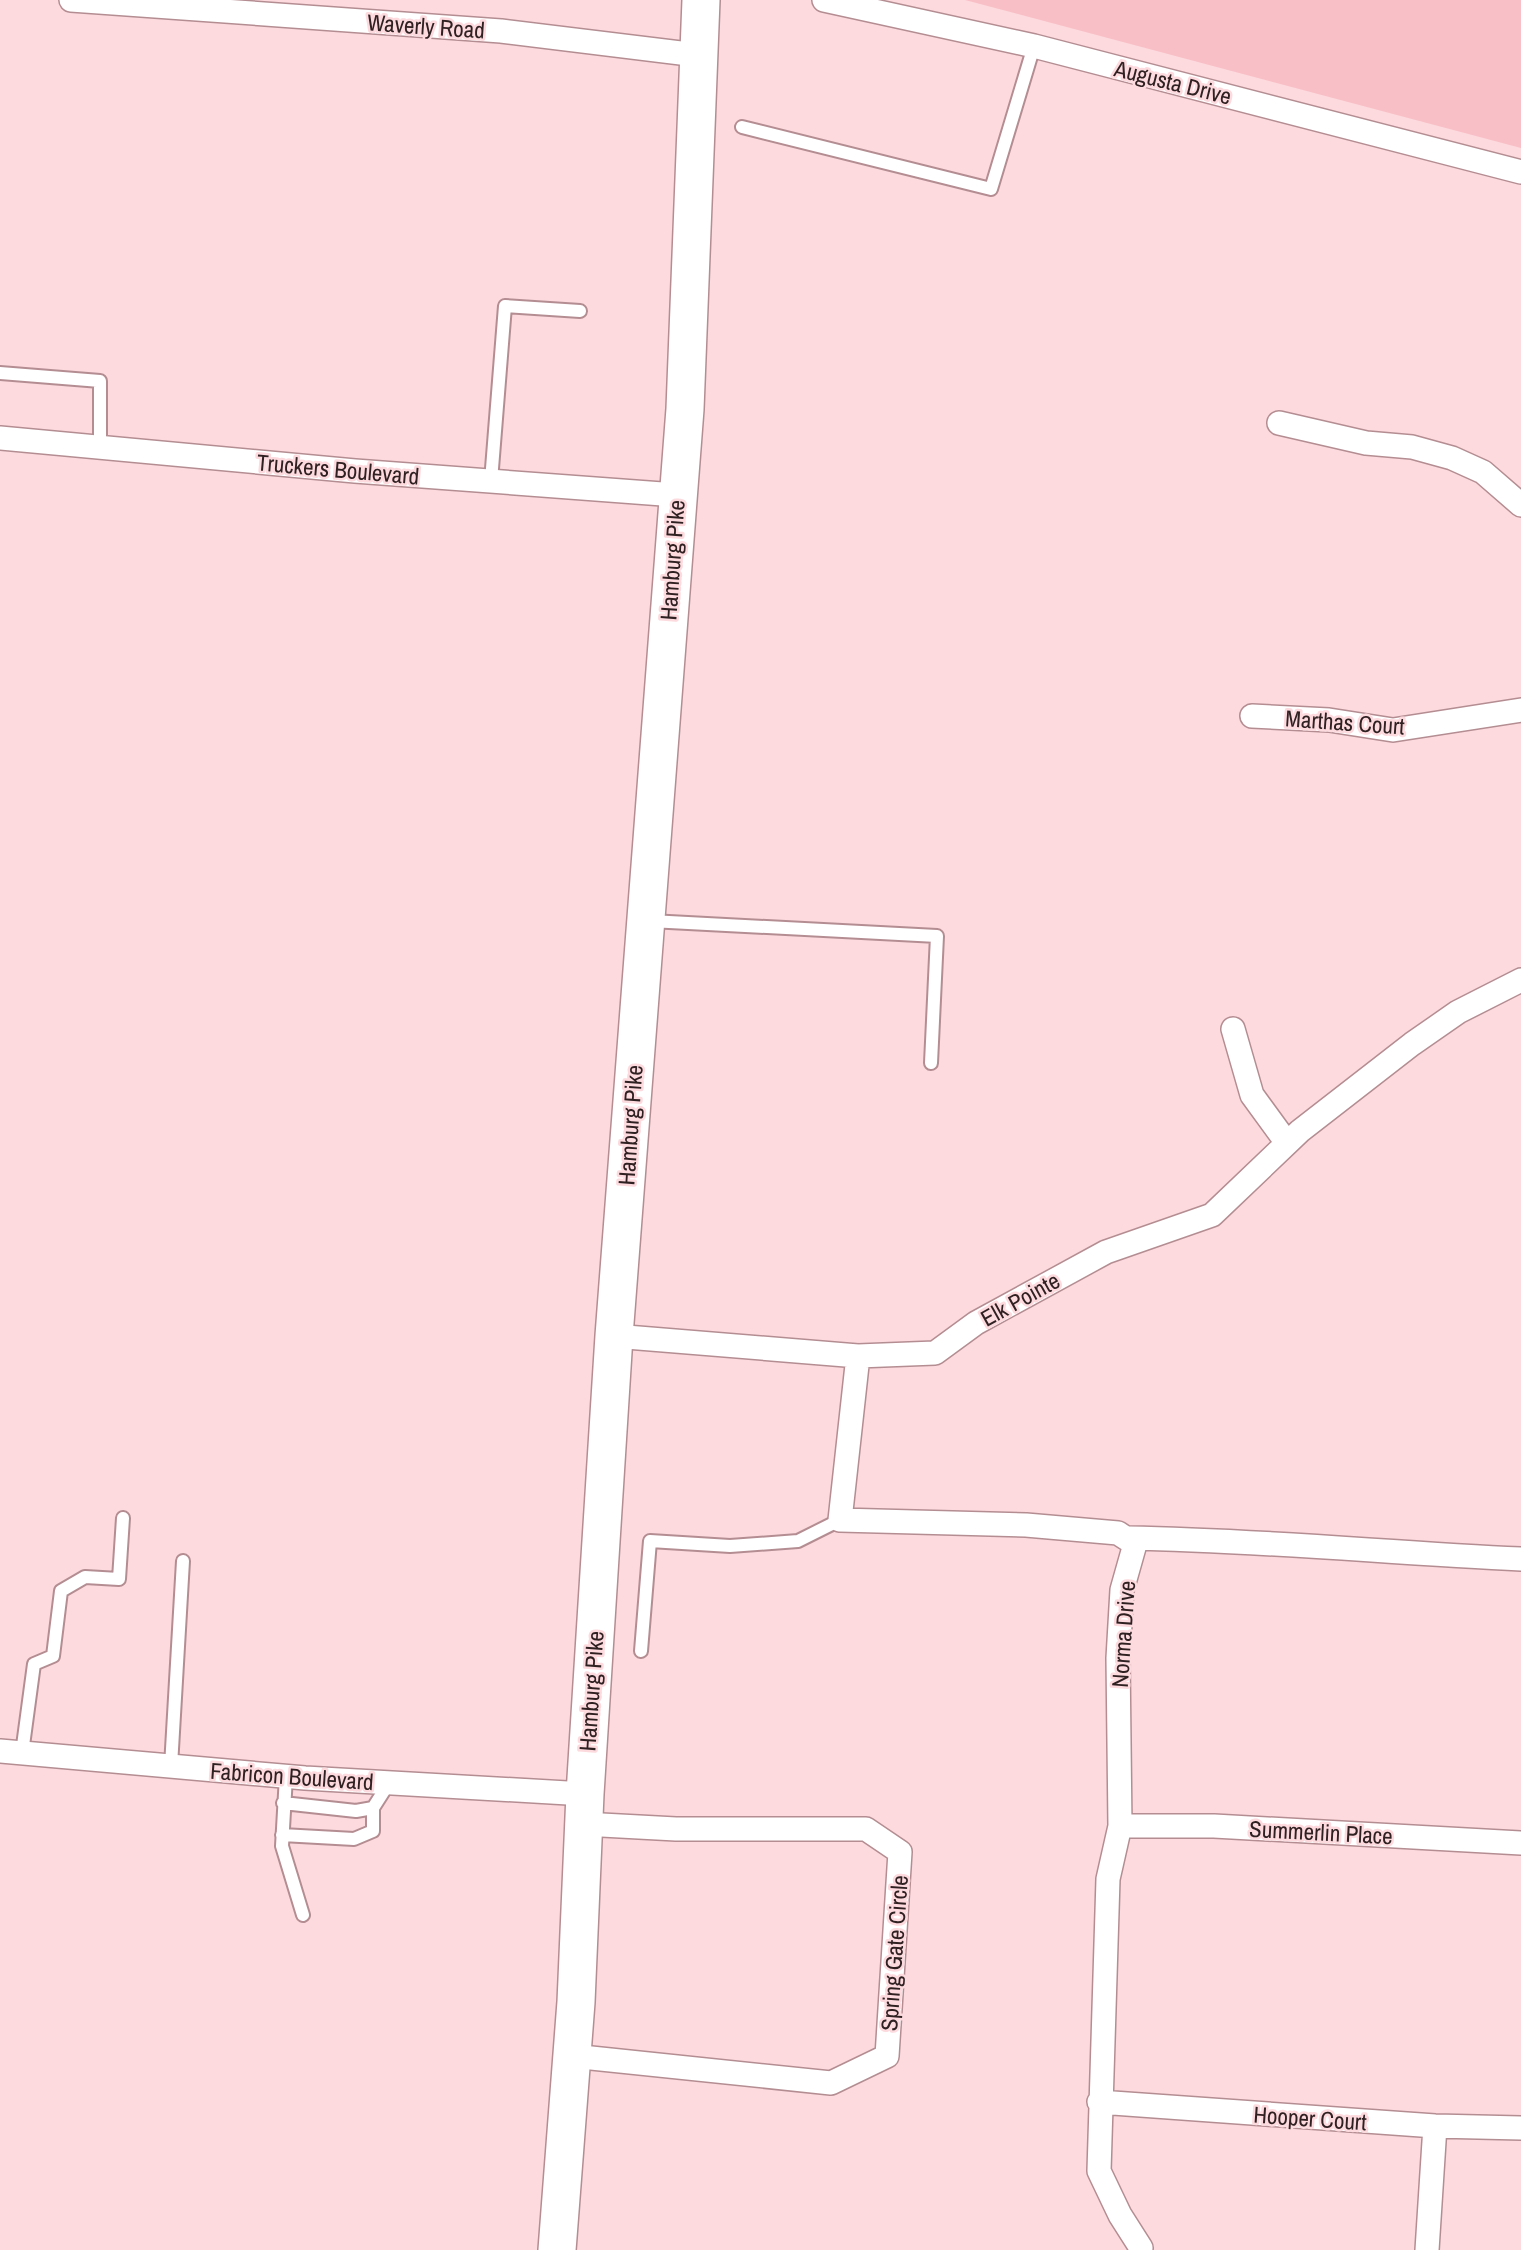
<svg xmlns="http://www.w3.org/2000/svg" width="1521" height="2250" font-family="'Archivo Narrow',sans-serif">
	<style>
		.green { fill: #f9bfc6 }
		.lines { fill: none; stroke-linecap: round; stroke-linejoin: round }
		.service-casing { stroke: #b48d92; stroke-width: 16 }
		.minor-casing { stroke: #b48d92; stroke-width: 26 }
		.primary-casing { stroke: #b48d92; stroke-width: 40 }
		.service { stroke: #fff; stroke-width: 12 }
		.minor { stroke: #fff; stroke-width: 23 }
		.primary { stroke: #fff; stroke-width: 37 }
		.labels { text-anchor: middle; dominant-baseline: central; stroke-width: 5; stroke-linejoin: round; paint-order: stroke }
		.street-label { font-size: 23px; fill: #2f2022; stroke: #fcdade }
	</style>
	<rect width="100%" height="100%" fill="#fcdade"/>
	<path class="green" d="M965,0H1521V148Z"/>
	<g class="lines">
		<defs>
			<path id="service" d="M742,127L991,189L1034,46
				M0,373L100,381V448
				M491,481L505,306L580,311
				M650,921L937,936L931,1063
				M641,1651L650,1541L730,1546L798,1541L840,1520
				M22,1753L34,1664L53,1656L61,1591L85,1577L119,1579L123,1518
				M171,1766L183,1561
				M286,1776L282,1846L303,1915
				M283,1803L356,1811L373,1808L389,1783
				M282,1835L354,1839L373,1831V1808"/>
			<path id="minor" d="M71,0L501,31L697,55
				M824,0L1034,46L1521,172
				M1279,423L1366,443L1412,447L1452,458L1483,472L1521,505
				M0,438L355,471L676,495
				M1252,716L1329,720L1393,730L1521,710
				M1233,1029L1252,1095L1287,1143
				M614,1336L858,1356L935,1353L976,1323L1106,1252L1212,1215L1300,1131L1412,1044L1458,1012L1521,980
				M858,1356L840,1520L1026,1525L1118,1533L1135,1544L1122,1590L1118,1658L1120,1826L1108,1879L1099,2171L1120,2215L1141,2248
				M1129,1538C1260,1540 1390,1553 1521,1559
				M0,1751L305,1778L585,1794
				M1120,1826H1214L1521,1843
				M572,2056L831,2083L887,2056L900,1852L866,1829H676L583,1824
				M1099,2102L1435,2126L1521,2128
				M1427,2250L1435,2126"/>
			<path id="primary" d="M557,2250L576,2002L585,1794L614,1336L685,409L701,0"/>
		</defs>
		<use href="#service" class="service-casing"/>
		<use href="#minor" class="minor-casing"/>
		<use href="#primary" class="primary-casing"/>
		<use href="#service" class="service"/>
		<use href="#minor" class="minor"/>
		<use href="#primary" class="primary"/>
	</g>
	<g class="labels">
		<g class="street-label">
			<text transform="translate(426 26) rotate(4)">Waverly Road</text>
			<text transform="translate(1173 82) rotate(14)">Augusta Drive</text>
			<text transform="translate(338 469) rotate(5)">Truckers Boulevard</text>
			<text transform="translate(672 560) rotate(-86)">Hamburg Pike</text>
			<text transform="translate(1345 722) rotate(4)">Marthas Court</text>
			<text transform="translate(630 1125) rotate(-86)">Hamburg Pike</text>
			<text transform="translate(1020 1299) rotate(-29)">Elk Pointe</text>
			<text transform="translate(1123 1634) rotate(-86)">Norma Drive</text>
			<text transform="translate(591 1691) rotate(-86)">Hamburg Pike</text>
			<text transform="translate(292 1776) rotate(4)">Fabricon Boulevard</text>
			<text transform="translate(1321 1832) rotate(3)">Summerlin Place</text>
			<text transform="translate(894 1953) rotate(-86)">Spring Gate Circle</text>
			<text transform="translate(1310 2118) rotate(4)">Hooper Court</text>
		</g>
	</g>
</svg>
